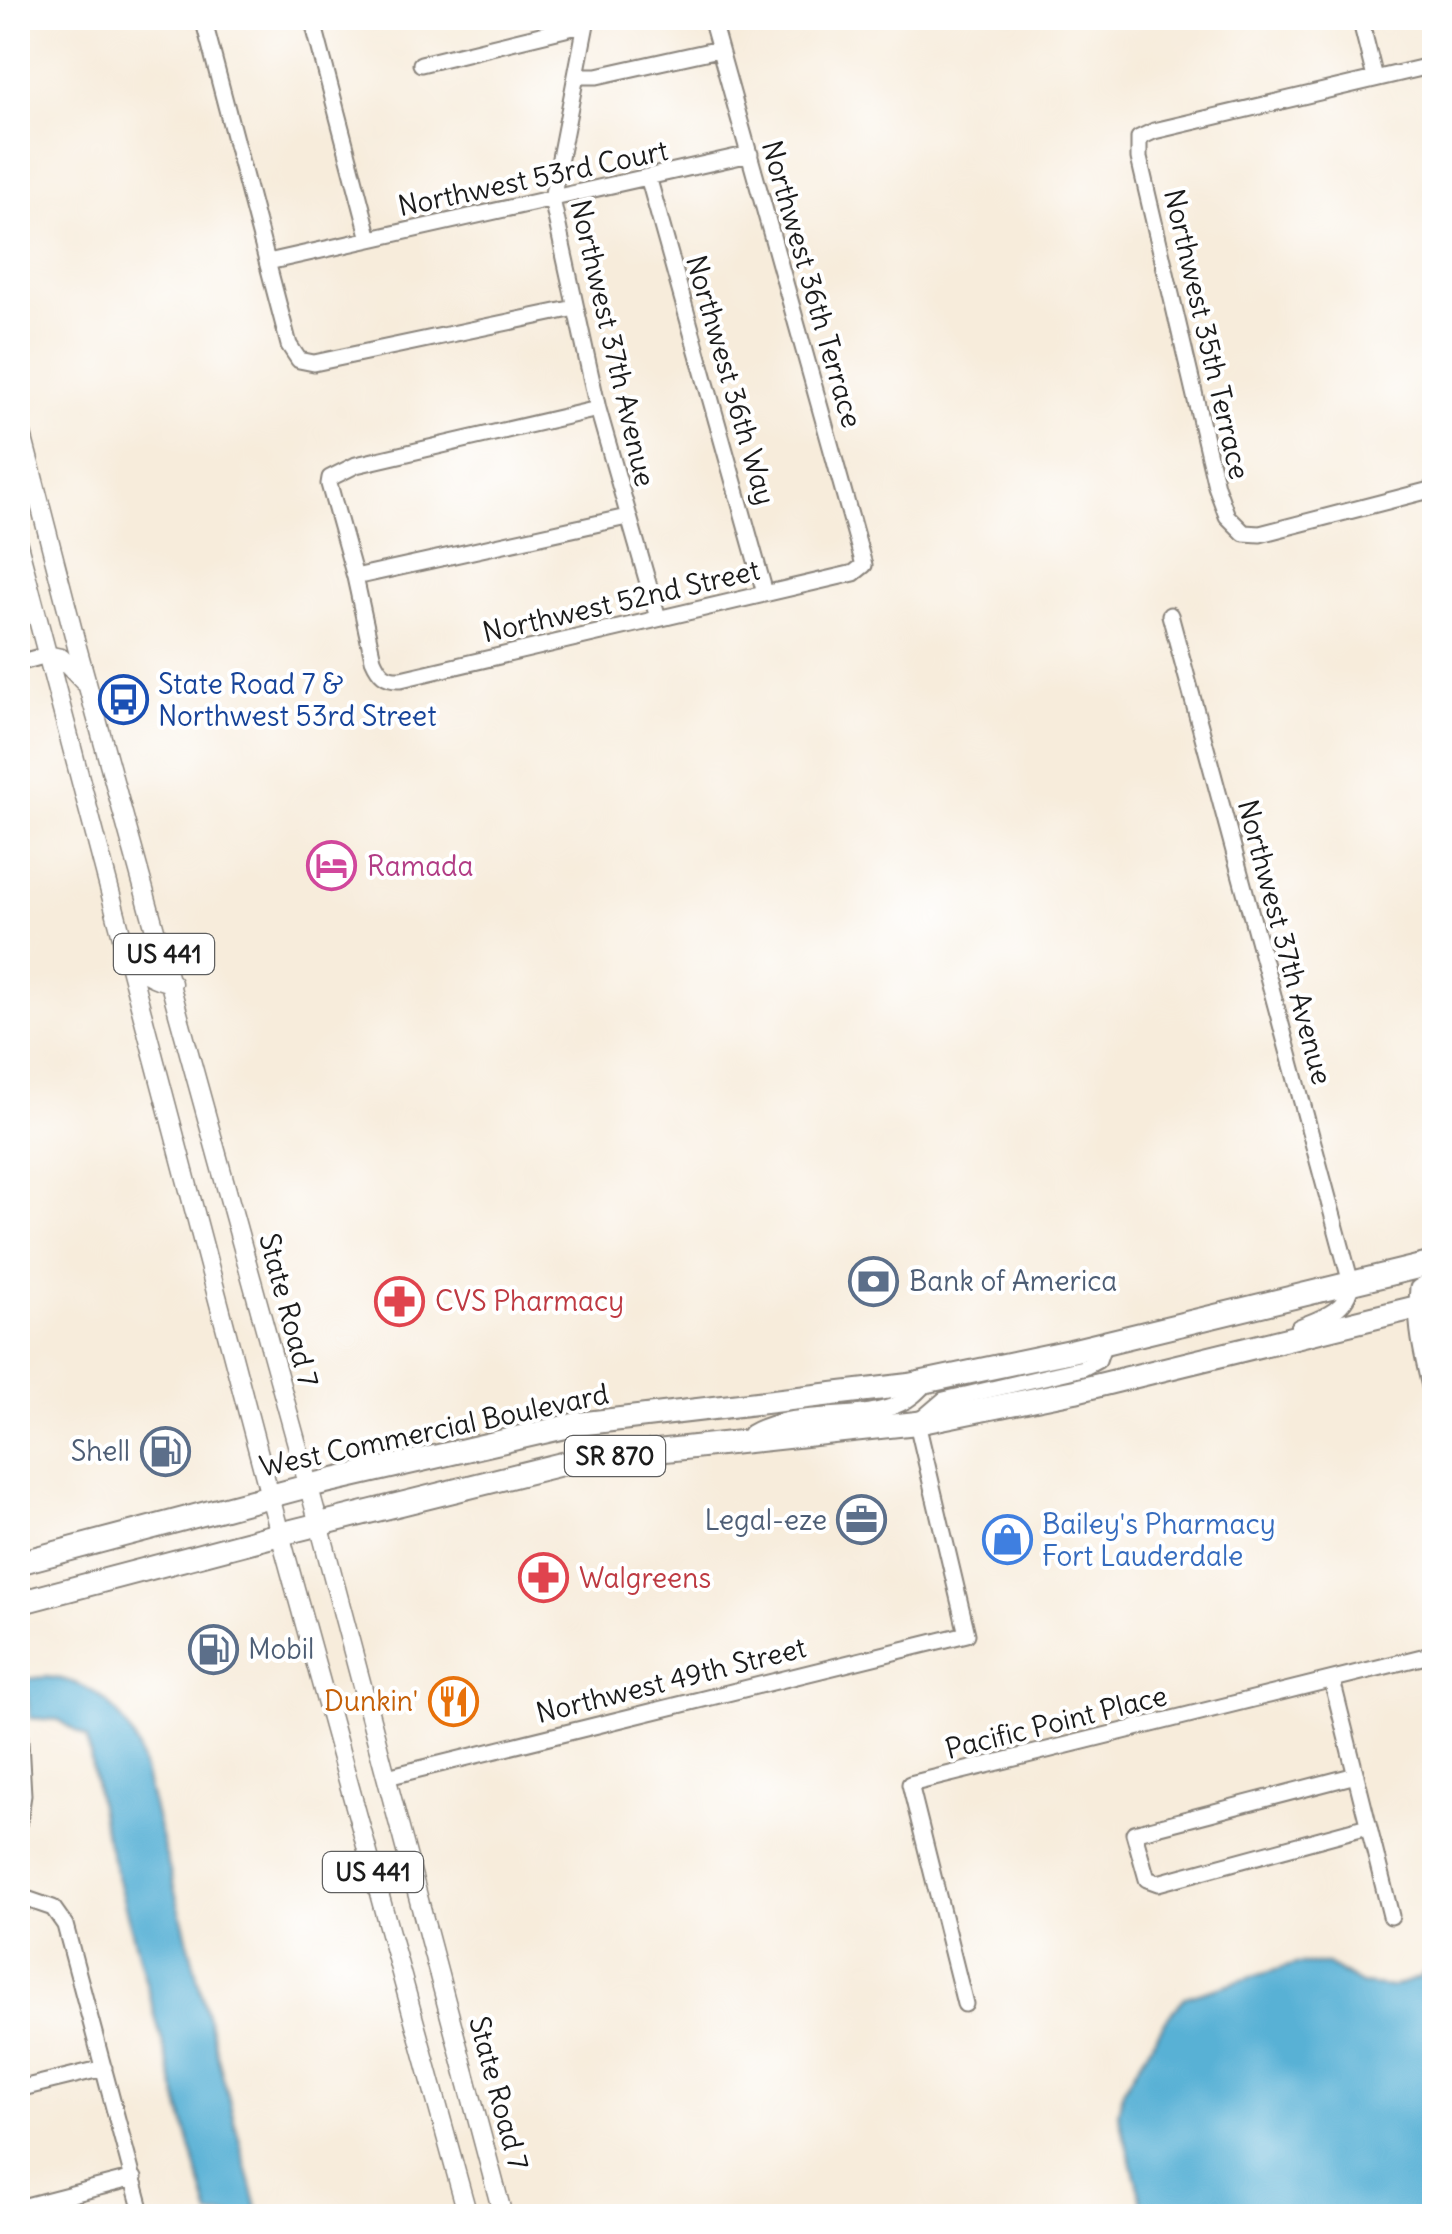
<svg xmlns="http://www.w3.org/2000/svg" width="1452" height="2234" font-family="Delius,sans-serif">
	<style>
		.water { fill: #58b1d5; stroke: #3a6678; stroke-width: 2.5 }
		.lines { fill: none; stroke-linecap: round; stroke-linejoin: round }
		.minor-casing { stroke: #8a847c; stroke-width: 19 }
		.major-casing { stroke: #8a847c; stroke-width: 21 }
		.highway-casing { stroke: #8a847c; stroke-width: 26 }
		.minor { stroke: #fff; stroke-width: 15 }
		.major { stroke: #fff; stroke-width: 18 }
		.highway { stroke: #fff; stroke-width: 22 }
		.labels { text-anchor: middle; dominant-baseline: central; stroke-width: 8; stroke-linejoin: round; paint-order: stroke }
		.shield { fill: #fff; stroke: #606060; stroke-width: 2.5 }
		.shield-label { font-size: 25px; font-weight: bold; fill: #1c1c1c }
		.street-label { font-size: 28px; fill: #1c1c1c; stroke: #fff }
		.transit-label { font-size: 28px; fill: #164399; stroke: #fff; text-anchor: start }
		.hotel-label { font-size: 28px; fill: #b23c85; stroke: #fff; text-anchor: start }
		.service-label { font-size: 28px; fill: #4e5e75; stroke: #fff; text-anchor: start }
		.health-label { font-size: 28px; fill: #be3a42; stroke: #fff; text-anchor: start }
		.shop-label { font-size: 28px; fill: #366cbe; stroke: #fff; text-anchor: start }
		.food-label { font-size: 28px; fill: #c56008; stroke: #fff; text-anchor: end }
	</style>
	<rect width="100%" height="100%" fill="#fff"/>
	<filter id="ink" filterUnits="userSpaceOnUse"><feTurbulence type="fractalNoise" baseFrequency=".01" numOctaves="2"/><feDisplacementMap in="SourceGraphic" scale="20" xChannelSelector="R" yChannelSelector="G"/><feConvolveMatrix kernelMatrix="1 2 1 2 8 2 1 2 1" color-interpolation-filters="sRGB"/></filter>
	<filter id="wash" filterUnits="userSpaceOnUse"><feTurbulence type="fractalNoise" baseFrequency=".0048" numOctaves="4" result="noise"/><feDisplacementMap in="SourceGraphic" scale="40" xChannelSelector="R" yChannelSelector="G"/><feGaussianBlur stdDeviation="2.25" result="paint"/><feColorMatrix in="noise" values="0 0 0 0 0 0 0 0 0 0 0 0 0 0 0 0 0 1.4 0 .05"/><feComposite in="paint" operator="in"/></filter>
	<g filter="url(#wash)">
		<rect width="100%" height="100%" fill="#f7ecdb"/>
		<path class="water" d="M46,1677C92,1681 119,1706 138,1748L259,2216H210L102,1822L87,1738L59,1720L30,1718L25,1679Z
			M1434,1961V2216H1146L1118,2114L1123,2090L1170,2014L1185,1997L1296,1964H1327L1361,1984L1391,1987L1419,1978Z"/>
	</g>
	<g filter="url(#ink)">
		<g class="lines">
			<defs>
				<path id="minor" d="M203,18L289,345L299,360L314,363L575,308
					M312,18L370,239
					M584,18L586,24L552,199L598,409L658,618
					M1360,18L1375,78
					M421,64L586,24
					M1434,65L1154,131L1139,138V158L1216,486L1227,516L1244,533L1260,534L1434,489
					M576,76H597L719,49
					M649,180L765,593
					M268,262L750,154
					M598,409L356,465L330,478L329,484L355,577L373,659C379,673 385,680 401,679L854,573L864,565L711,18
					M355,577L627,517
					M1170,615L1351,1283C1348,1310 1322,1318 1299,1327
					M18,663L47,655
					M1434,1278L1418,1288C1414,1328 1425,1365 1434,1403
					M751,1442V1433C796,1407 861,1423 901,1403C911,1399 918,1391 926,1383
					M1434,1501V1502
					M1332,1680L1391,1916
					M18,1706L23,1795L18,1828
					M1356,1775L1134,1833L1147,1879L1158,1883L1368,1826
					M387,1777L967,1634L917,1423L944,1400L1083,1368L1098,1360L1104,1343
					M18,1896L53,1908L65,1925L143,2216
					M965,2004L910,1784L1434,1654
					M18,2089L104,2068
					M18,2208L134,2178"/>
				<path id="major" d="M18,419L77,647L319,1524L503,2216
					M18,544L280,1534L468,2216
					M47,655L61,658L84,682
					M130,958C143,973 152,979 172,983"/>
				<path id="highway" d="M18,1563L308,1486L578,1424L909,1385L1071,1351L1434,1263
					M18,1603L280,1534L582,1459L917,1423L1075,1391L1434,1303"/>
			</defs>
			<use href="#minor" class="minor-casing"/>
			<use href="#major" class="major-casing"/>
			<use href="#highway" class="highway-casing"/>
			<use href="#minor" class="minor"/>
			<use href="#major" class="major"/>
			<use href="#highway" class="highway"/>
		</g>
	</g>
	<defs>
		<symbol id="bus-ring" viewBox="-11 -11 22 22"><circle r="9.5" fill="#fff" stroke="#1a4fb4" stroke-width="1.5"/><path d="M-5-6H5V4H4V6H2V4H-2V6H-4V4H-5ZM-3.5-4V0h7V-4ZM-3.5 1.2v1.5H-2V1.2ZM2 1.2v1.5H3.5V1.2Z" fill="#1a4fb4"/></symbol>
		<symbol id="hotel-ring" viewBox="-11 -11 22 22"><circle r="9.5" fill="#fff" stroke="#d1479c" stroke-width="1.5"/><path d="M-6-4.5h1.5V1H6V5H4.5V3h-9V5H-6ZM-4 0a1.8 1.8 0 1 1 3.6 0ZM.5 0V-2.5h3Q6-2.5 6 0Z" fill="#d1479c"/></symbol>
		<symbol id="bank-ring" viewBox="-11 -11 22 22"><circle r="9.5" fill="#fff" stroke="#5c6f8a" stroke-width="1.5"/><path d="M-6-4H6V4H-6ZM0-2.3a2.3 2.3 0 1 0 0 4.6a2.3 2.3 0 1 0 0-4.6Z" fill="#5c6f8a"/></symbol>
		<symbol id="pharmacy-ring" viewBox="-11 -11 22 22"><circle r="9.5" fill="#fff" stroke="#e0444e" stroke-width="1.5"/><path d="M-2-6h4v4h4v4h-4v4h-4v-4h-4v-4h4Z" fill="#e0444e"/></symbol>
		<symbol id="fuel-ring" viewBox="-11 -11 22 22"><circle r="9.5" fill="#fff" stroke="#5c6f8a" stroke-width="1.5"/><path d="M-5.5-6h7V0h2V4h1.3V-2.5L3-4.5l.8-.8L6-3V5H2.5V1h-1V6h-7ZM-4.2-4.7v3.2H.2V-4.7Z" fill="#5c6f8a"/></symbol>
		<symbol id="office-ring" viewBox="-11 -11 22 22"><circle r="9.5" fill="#fff" stroke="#5c6f8a" stroke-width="1.5"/><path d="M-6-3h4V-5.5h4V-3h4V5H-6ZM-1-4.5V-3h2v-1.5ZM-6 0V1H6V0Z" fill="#5c6f8a"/></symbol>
		<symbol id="shop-ring" viewBox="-11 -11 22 22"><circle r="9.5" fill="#fff" stroke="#3f7fe0" stroke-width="1.5"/><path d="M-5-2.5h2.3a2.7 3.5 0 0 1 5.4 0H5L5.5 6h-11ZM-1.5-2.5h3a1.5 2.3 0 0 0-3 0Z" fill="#3f7fe0"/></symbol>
		<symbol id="restaurant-ring" viewBox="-11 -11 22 22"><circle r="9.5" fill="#fff" stroke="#e8710a" stroke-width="1.5"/><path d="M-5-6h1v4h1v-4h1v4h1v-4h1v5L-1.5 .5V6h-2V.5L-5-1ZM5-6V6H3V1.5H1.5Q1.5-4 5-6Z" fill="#e8710a"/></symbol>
	</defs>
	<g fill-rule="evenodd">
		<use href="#bus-ring" x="96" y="672" width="55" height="55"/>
		<use href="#hotel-ring" x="304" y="838" width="55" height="55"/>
		<use href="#bank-ring" x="846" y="1254" width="55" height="55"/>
		<use href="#pharmacy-ring" x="372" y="1274" width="55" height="55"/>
		<use href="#fuel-ring" x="138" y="1424" width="55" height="55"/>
		<use href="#office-ring" x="834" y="1492" width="55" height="55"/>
		<use href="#shop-ring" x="980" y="1512" width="55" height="55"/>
		<use href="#pharmacy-ring" x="516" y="1550" width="55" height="55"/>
		<use href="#fuel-ring" x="186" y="1622" width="55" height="55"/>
		<use href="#restaurant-ring" x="426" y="1674" width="55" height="55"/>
	</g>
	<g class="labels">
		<g class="shield">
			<rect x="114" y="934" width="100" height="40" rx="8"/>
			<rect x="565" y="1436" width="100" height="40" rx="8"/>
			<rect x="323" y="1852" width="100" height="40" rx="8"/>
		</g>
		<g class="shield-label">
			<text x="164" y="954">US 441</text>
			<text x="615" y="1456">SR 870</text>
			<text x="373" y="1872">US 441</text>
		</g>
		<g class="street-label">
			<text transform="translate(533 178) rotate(-12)">Northwest 53rd Court</text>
			<text transform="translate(812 284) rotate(74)">Northwest 36th Terrace</text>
			<text transform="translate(1207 334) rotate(77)">Northwest 35th Terrace</text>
			<text transform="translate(613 343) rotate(77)">Northwest 37th Avenue</text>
			<text transform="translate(731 380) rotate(74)">Northwest 36th Way</text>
			<text transform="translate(621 601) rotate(-13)">Northwest 52nd Street</text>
			<text transform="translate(1285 942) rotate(75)">Northwest 37th Avenue</text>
			<text transform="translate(289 1310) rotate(75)">State Road 7</text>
			<text transform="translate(434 1430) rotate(-12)">West Commercial Boulevard</text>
			<text transform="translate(671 1680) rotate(-14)">Northwest 49th Street</text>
			<text transform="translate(1056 1722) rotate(-14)">Pacific Point Place</text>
			<text transform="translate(499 2093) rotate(75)">State Road 7</text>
		</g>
		<g class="transit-label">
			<text x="158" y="684">State Road 7 &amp;<tspan x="158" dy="32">Northwest 53rd Street</tspan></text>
		</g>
		<g class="hotel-label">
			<text x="367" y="866">Ramada</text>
		</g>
		<g class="service-label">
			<text x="909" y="1281">Bank of America</text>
			<text x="130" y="1451" text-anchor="end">Shell</text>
			<text x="827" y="1520" text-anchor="end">Legal-eze</text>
			<text x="248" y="1649">Mobil</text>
		</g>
		<g class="health-label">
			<text x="435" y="1301">CVS Pharmacy</text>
			<text x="579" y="1578">Walgreens</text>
		</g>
		<g class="shop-label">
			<text x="1042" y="1524">Bailey's Pharmacy<tspan x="1042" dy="32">Fort Lauderdale</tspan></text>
		</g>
		<g class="food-label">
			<text x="418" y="1701">Dunkin'</text>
		</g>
	</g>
	<rect width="1452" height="2234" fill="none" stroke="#fff" stroke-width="60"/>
</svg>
